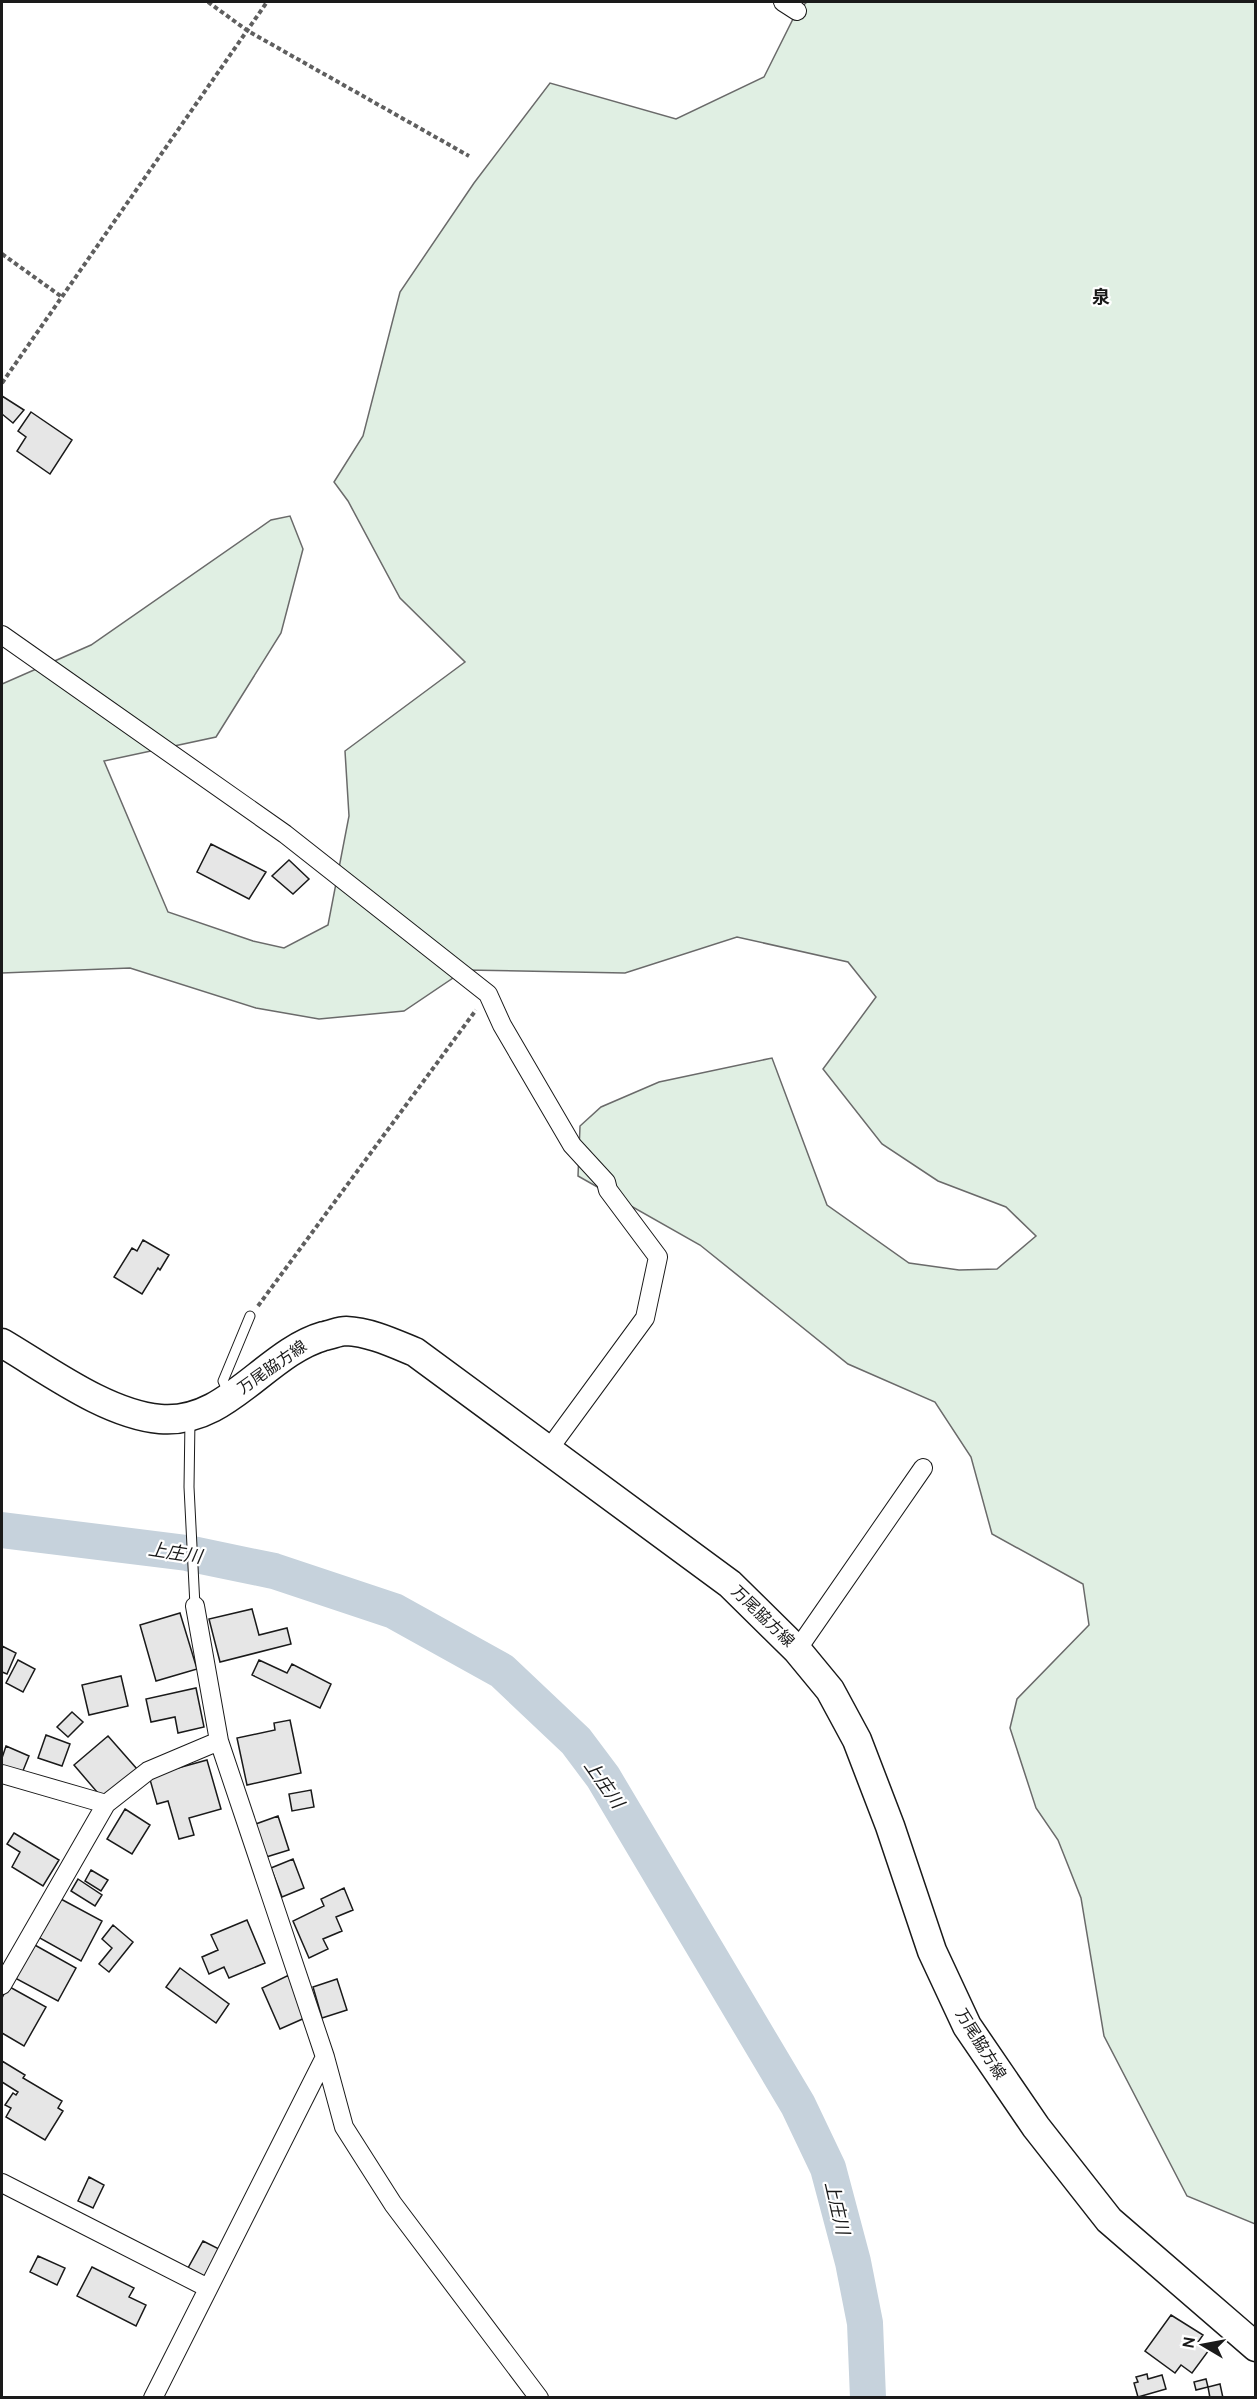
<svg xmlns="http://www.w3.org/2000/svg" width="1257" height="2399" font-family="Cabin,'Noto Sans JP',sans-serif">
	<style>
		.green { fill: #e0efe3; stroke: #6a6a6a; stroke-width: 1.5 }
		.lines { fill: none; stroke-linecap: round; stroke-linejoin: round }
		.river { stroke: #c6d2dc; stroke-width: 36 }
		.building { fill: #e6e6e6; stroke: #1a1a1a; stroke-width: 1.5 }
		.service-casing { stroke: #1a1a1a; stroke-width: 11 }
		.minor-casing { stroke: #1a1a1a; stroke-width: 20 }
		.primary-casing { stroke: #1a1a1a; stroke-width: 31 }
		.path { stroke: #5f5f5f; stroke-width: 4; stroke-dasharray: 4.5 3; stroke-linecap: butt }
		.service { stroke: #fff; stroke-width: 9 }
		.minor { stroke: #fff; stroke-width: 18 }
		.primary { stroke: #fff; stroke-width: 28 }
		.labels { text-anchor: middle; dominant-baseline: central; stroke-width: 4.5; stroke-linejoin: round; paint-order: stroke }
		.street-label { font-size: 16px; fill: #1a1a1a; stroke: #fff }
		.neighbourhood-label { font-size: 18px; font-weight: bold; fill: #1a1a1a; stroke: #fff }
		.water-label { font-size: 18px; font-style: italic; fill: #1a1a1a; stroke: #fff }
	</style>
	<rect width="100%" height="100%" fill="#fff"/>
	<path class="green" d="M807,2H1255V2224L1187,2196L1104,2036L1081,1898L1058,1840L1036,1808L1010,1728L1017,1699L1089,1625L1083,1584L992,1534L971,1457L935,1402L848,1364L700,1245L578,1176L580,1126L601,1107L659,1082L772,1058L827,1205L909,1263L959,1270L997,1269L1036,1236L1006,1207L938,1181L882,1144L823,1069L876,997L848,962L737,937L625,973L465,970L404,1011L319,1019L256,1008L130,968L2,973V684L91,645L271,520L290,516L303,549L281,633L216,737L104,761L168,912L253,941L284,948L328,925L349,816L345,751L465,662L400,598L348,501L334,482L363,436L400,292L474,183L550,83L676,119L764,77L797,11Z"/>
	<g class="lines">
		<path class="river" d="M2,1530L187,1553L274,1571L394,1611L502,1671L576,1741L603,1777L798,2105L828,2168L853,2262L865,2323L868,2398"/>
	</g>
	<path class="building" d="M2,396L24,410L13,423L2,414Z
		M31,412L72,440L50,474L17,451L26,437L18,431Z
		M211,844L266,872L249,899L197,872Z
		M289,860L309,879L293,894L272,876Z
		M143,1240L169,1255L160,1270L158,1268L142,1294L114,1277L132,1248L137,1251Z
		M252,1609L259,1635L287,1628L291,1644L220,1662L209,1619Z
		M180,1613L197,1669L156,1681L140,1625Z
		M2,1646L16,1653L7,1674L2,1672Z
		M18,1660L35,1669L23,1692L6,1683Z
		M259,1660L287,1673L292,1664L331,1684L320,1708L252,1675Z
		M121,1676L128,1706L89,1715L82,1685Z
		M196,1688L204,1727L178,1733L175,1717L151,1722L146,1699Z
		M72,1712L83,1722L68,1737L57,1727Z
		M290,1720L301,1773L247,1785L237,1738L275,1730L274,1723Z
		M46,1735L70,1744L62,1766L38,1758Z
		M108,1736L137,1769L103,1799L74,1765Z
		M6,1746L29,1756L20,1778L2,1770V1758Z
		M207,1760L221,1809L189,1818L194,1835L179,1839L168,1801L157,1804L149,1776Z
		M311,1790L314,1807L292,1811L289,1794Z
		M125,1809L150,1825L132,1854L107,1839Z
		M278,1816L289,1850L263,1858L253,1825Z
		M14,1833L59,1860L43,1886L12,1867L20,1852L7,1844Z
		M293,1859L304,1888L282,1897L271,1868Z
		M91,1870L108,1880L101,1891L85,1881Z
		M78,1879L102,1895L95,1906L71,1891Z
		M344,1888L353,1910L336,1917L342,1931L323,1939L328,1949L309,1958L293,1921L324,1906L321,1899Z
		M59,1898L102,1921L81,1961L38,1937Z
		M247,1920L265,1963L229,1978L224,1967L209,1974L202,1957L218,1950L211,1935Z
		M113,1925L133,1942L109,1972L99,1964L112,1948L102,1939Z
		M33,1944L76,1968L58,2001L15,1978Z
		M180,1968L229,2004L216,2023L166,1987Z
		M289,1975L307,2017L280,2029L262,1988Z
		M337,1979L347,2010L322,2018L313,1987Z
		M8,1986L46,2007L24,2046L2,2033V1998Z
		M2,2061L25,2075L23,2078L62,2101L58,2108L63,2111L45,2140L6,2117L11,2108L5,2105L13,2093L16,2095L18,2092L2,2082Z
		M89,2177L104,2185L93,2208L78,2201Z
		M203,2241L219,2249L204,2277L188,2268Z
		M38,2256L65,2268L57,2285L30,2272Z
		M92,2267L134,2288L129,2297L146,2305L136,2326L77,2296Z
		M1171,2315L1203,2335L1198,2342L1209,2350L1192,2373L1181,2365L1175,2373L1145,2351Z
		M1147,2374L1148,2379L1162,2375L1166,2389L1138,2397L1134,2383L1138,2382L1136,2377Z
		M1206,2379L1208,2387L1196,2390L1194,2382Z
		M1220,2384L1223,2398H1210L1208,2387Z"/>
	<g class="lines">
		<defs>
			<path id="service" d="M229,1395L223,1381L250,1316
				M190,1420L189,1487L195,1606"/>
			<path id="minor" d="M783,2L797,11
				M2,635L285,834L488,994L502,1025L572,1145L606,1182L608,1190L658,1257L645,1318L549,1449
				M195,1606L219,1741L325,2057L344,2127L393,2204L539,2398
				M797,1650L923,1468
				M2,1774L106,1804
				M2,1985L106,1804L148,1771L219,1741
				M2,2183L208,2288
				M153,2398L325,2057"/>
			<path id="primary" d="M2,1343C48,1370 106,1414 160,1419C227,1425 265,1353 324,1336C331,1335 339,1331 346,1331C370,1332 393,1343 415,1352L730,1584L797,1650L830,1690L857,1740L890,1826L932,1951L967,2026L1036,2127L1109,2220L1256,2347"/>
		</defs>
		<use href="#service" class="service-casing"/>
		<use href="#minor" class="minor-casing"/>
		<use href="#primary" class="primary-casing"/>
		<path class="path" d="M208,2L248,31L469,156
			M2,254L62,297
			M2,383L267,2
			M258,1306L476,1010"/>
		<use href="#service" class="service"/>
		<use href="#minor" class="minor"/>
		<use href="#primary" class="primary"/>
	</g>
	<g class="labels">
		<g class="street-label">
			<text transform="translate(272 1367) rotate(-35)">万尾脇方線</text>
			<text transform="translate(763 1616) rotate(44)">万尾脇方線</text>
			<text transform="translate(981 2044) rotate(58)">万尾脇方線</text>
		</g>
		<g class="neighbourhood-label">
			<text x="1101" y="297">泉</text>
		</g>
		<g class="water-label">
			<text transform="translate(175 1553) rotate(9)">上庄川</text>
			<text transform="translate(604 1784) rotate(55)">上庄川</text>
			<text transform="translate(837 2208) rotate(77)">上庄川</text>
		</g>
	</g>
	<rect width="1257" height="2399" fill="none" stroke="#1a1a1a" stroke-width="6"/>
	<g transform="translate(1203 2345) rotate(280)" stroke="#ffffff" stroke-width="4.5" paint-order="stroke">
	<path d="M0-4.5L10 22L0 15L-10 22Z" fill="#1a1a1a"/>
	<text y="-9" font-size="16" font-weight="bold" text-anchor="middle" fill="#1a1a1a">N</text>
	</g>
</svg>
